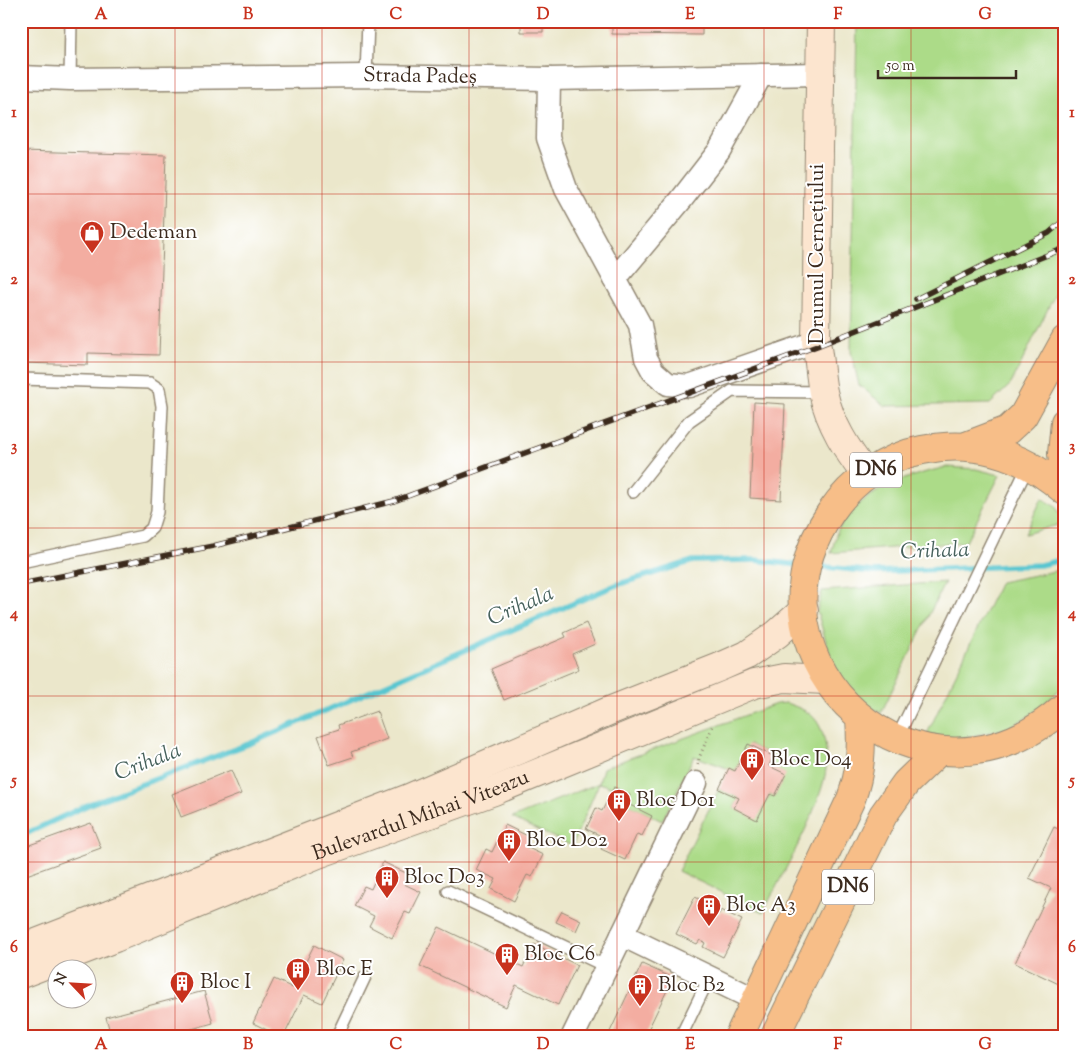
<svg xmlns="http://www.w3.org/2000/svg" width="1086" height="1057" font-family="'Sorts Mill Goudy',serif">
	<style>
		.green { fill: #acdb88; stroke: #748253 }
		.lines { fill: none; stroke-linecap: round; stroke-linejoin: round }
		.stream { stroke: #59c6d0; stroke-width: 5.5 }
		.building { fill: #f3ada1 }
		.service-casing { stroke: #938874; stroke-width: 14 }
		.minor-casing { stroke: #938874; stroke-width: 25 }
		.secondary-casing { stroke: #938874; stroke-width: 30 }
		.primary-casing { stroke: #938874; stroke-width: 30 }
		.path { stroke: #938874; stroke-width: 3; stroke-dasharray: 1 4; stroke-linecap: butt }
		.service { stroke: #fff; stroke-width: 11 }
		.minor { stroke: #fff; stroke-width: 22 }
		.secondary { stroke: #fce5cf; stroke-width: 28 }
		.primary { stroke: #f7be88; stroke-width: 28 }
		.rail-casing { stroke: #3b2a1e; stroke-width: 5.5 }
		.rail { stroke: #fff; stroke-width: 4; stroke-dasharray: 11; stroke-linecap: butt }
		.grid { fill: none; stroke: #c8321e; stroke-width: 1; stroke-opacity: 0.55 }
		.labels { text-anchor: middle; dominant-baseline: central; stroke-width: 4; stroke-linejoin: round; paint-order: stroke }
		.shield { fill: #fff; stroke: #766a62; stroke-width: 1 }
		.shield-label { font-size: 20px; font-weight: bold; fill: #3b2a1e }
		.street-label { font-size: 21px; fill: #3b2a1e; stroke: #fff }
		.poi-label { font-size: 21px; fill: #3b2a1e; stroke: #fff; text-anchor: start }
		.water-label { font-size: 22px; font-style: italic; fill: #46615c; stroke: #fff }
		.neatline { fill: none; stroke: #c8321e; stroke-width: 2 }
		.grid-label { font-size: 16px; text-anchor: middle; font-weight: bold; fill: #c8321e }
	</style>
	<rect width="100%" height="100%" fill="#fff"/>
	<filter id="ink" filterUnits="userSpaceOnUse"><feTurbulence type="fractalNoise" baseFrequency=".02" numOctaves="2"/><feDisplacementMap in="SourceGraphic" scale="10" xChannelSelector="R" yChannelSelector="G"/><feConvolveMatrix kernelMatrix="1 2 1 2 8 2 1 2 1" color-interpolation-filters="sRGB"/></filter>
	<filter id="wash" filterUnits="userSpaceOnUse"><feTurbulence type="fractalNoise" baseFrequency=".0096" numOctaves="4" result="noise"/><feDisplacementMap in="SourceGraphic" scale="20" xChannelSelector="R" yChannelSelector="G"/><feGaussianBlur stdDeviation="1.12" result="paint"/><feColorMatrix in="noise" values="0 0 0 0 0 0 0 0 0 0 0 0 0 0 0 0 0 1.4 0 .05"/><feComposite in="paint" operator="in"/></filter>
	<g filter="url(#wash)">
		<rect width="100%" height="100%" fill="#ebe7cb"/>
		<path class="green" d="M857,21H1065V274L1011,384L990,404L885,406L859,385L851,352Z
			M947,467L976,469L1000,475L966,542L831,553C834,545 835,535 839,528C859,491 910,475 947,467Z
			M1042,498L1055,506L1065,523L1025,534Z
			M1065,569V683L1052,697L1029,716L1008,728L958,739L927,734L1000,582Z
			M945,582L881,713L859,700L840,676L831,658L817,611L822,591Z
			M786,703C794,706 804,709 811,715C827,728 829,761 824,780C813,822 782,874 763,913L678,871L719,789L739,798L734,808L757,819L770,794L775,796L785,774L769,766L773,756L749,744L735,771L694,756L662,821L626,803L630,794L599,783L572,846L512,818L599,783L603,768L776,704Z"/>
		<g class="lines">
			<path class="stream" d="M816,566L874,572L1040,565L1065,559
				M21,836L92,803L251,743L616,585L693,561L755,560L799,565"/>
		</g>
		<g id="blocks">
			<path class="building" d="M521,21H543V32H521Z
				M612,21H702V35L612,34Z
				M21,151L166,155L159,355L88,353V365L21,363Z
				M754,402L785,404L781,500L750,498Z
				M586,623L595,644L572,654L579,669L504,700L491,669L566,637L564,633Z
				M377,711L387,739L351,752L353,757L329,765L318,736L339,729L338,725Z
				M748,744L773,756L769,766L786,774L775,796L770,794L757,820L734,808L739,798L719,789L729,768L735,771Z
				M231,770L241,794L181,817L172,794Z
				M614,787L630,795L626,803L652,816L642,836L637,834L625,860L601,849L606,838L586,829L596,808L602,811Z
				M91,823L101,848L21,877V848Z
				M505,825L530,837L526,847L543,855L532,877L527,875L514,901L491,889L496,879L476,870L486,849L492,852Z
				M1054,827L1065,832V987L1015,963L1051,888L1029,878Z
				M383,862L408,874L404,884L421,892L410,914L405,912L392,938L369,926L374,916L354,906L364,886L371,889Z
				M695,897L716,907L714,911L719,914L721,910L742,920L723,957L703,947L705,943L700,940L697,944L676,934Z
				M562,911L581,920L576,931L556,922Z
				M439,927L523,967L534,944L577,965L558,1005L516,985L506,1007L420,966Z
				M314,945L343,960L322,1003L304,995L284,1036H269L271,1032L253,1023L274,979L293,988Z
				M642,964L673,978L645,1036H608Z
				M204,991L213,1023L167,1036H111L106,1017Z"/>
		</g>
	</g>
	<g filter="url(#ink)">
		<use href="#blocks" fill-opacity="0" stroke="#938874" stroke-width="1"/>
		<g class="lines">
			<defs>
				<path id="service" d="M366,76L368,21
					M70,79L71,21
					M21,379L150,383L159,389L162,406L157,512L152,528L143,536L21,562
					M633,492L689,421L732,391L823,392
					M897,738L1029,464
					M448,891L607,967
					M337,1036L365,977
					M681,1036L709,978"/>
				<g id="minor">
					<path id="s1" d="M21,77L70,79L366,76L549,79L819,74"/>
					<path d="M549,79L548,138L566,189L640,325L646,358L653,371L668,384L689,386L816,342"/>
					<path d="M615,279L681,200L719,151L761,75"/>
					<path d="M622,935L756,1000"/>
					<path d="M573,1036L696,783"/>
				</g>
				<g id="secondary">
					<path d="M821,21L816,342C819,358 820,376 823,392C830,424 847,450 866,475"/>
					<path d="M21,949L409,798L609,711L720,667L747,655L777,634L804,610"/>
					<path id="s2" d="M21,974L115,938L318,854L494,791L754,684L784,678L826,680"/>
				</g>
				<path id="primary" d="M1065,422L1062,454L1065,476
					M966,446L1008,430L1023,416L1065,340
					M1065,491C1024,455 976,439 922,450C886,457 852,481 831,512C729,661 923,836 1065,706
					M739,1036L851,799C861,772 862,747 860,718
					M775,1036L883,815L906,783L939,751"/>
			</defs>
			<use href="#service" class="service-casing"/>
			<use href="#minor" class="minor-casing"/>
			<use href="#secondary" class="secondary-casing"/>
			<use href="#primary" class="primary-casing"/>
			<path class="path" d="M698,765L699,758L713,725"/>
			<use href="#service" class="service"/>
			<use href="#minor" class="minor"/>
			<use href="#secondary" class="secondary"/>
			<use href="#primary" class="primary"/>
			<defs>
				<path id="rail" d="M916,299L1049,233L1065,219
					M21,584L213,546L394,501L817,346L1065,248"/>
			</defs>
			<use href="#rail" class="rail-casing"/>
			<use href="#rail" class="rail"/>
		</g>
	</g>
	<path class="grid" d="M175,21V1036M322,21V1036M469,21V1036M617,21V1036M764,21V1036M911,21V1036M21,194H1065M21,362H1065M21,528H1065M21,696H1065M21,862H1065"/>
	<defs>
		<symbol id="shop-pin" viewBox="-11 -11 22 30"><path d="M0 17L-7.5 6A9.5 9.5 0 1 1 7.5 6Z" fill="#c8321e" stroke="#fff"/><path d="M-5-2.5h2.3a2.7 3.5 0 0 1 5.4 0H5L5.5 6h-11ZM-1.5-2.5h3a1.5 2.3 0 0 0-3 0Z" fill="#fff"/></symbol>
		<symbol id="building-pin" viewBox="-11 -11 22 30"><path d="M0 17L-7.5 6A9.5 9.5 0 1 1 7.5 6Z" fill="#c8321e" stroke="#fff"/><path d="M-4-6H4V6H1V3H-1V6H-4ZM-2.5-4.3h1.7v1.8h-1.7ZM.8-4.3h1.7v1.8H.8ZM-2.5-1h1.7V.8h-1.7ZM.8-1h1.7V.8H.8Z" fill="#fff"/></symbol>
	</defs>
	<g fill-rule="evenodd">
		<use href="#shop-pin" x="78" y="219" width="28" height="38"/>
		<use href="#building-pin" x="738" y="746" width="28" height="38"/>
		<use href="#building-pin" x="605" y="787" width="28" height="38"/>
		<use href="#building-pin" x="495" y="827" width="28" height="38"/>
		<use href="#building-pin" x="373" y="864" width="28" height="38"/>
		<use href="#building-pin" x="695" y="892" width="28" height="38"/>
		<use href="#building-pin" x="493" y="941" width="28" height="38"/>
		<use href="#building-pin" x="284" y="956" width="28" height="38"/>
		<use href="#building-pin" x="168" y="969" width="28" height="38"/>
		<use href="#building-pin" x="626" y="972" width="28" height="38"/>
	</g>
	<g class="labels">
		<g class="shield">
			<rect x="850" y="452.5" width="52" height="35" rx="4"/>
			<rect x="822" y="869.5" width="52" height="35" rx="4"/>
		</g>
		<g class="shield-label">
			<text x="876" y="470">DN6</text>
			<text x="848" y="887">DN6</text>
		</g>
		<g class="street-label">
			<text stroke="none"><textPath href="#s1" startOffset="399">Strada Padeș</textPath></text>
			<text transform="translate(818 254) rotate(-90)">Drumul Cernețiului</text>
			<text stroke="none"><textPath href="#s2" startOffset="430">Bulevardul Mihai Viteazu</textPath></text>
		</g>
		<g class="poi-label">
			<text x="110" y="233">Dedeman</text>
			<text x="770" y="760">Bloc D04</text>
			<text x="636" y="801">Bloc D01</text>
			<text x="526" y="841">Bloc D02</text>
			<text x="404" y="878">Bloc D03</text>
			<text x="726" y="906">Bloc A3</text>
			<text x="524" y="955">Bloc C6</text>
			<text x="316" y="970">Bloc E</text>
			<text x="200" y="983">Bloc I</text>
			<text x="658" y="986">Bloc B2</text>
		</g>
		<g class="water-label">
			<text transform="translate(935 552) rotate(-2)">Crihala</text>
			<text transform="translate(521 607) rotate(-23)">Crihala</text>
			<text transform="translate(148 763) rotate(-21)">Crihala</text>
		</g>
	</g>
	<rect width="1086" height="1057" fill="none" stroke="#fff" stroke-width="55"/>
	<g transform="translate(72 984) rotate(295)"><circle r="24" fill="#ffffff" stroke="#b1aaa5"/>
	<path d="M0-4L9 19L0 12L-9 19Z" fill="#c8321e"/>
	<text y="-8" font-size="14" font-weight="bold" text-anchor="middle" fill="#3b2a1e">N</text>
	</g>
	<path d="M878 70v8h138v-8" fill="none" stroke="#3b2a1e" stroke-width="2.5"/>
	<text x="886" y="70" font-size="15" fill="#3b2a1e" stroke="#ffffff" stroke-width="4" paint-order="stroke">50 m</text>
	<rect x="28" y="28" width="1030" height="1002" class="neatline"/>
	<g class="grid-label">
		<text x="101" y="19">A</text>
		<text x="248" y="19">B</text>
		<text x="396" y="19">C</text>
		<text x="543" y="19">D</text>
		<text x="690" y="19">E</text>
		<text x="838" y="19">F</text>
		<text x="985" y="19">G</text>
		<text x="14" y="117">1</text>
		<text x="1072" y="117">1</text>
		<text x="14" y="284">2</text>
		<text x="1072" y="284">2</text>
		<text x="14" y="451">3</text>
		<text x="1072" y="451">3</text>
		<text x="14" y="618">4</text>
		<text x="1072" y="618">4</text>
		<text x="14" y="785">5</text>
		<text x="1072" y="785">5</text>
		<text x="14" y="952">6</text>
		<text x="1072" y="952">6</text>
		<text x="101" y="1049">A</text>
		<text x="248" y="1049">B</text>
		<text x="396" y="1049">C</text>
		<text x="543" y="1049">D</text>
		<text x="690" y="1049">E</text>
		<text x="838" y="1049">F</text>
		<text x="985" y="1049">G</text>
	</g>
</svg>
